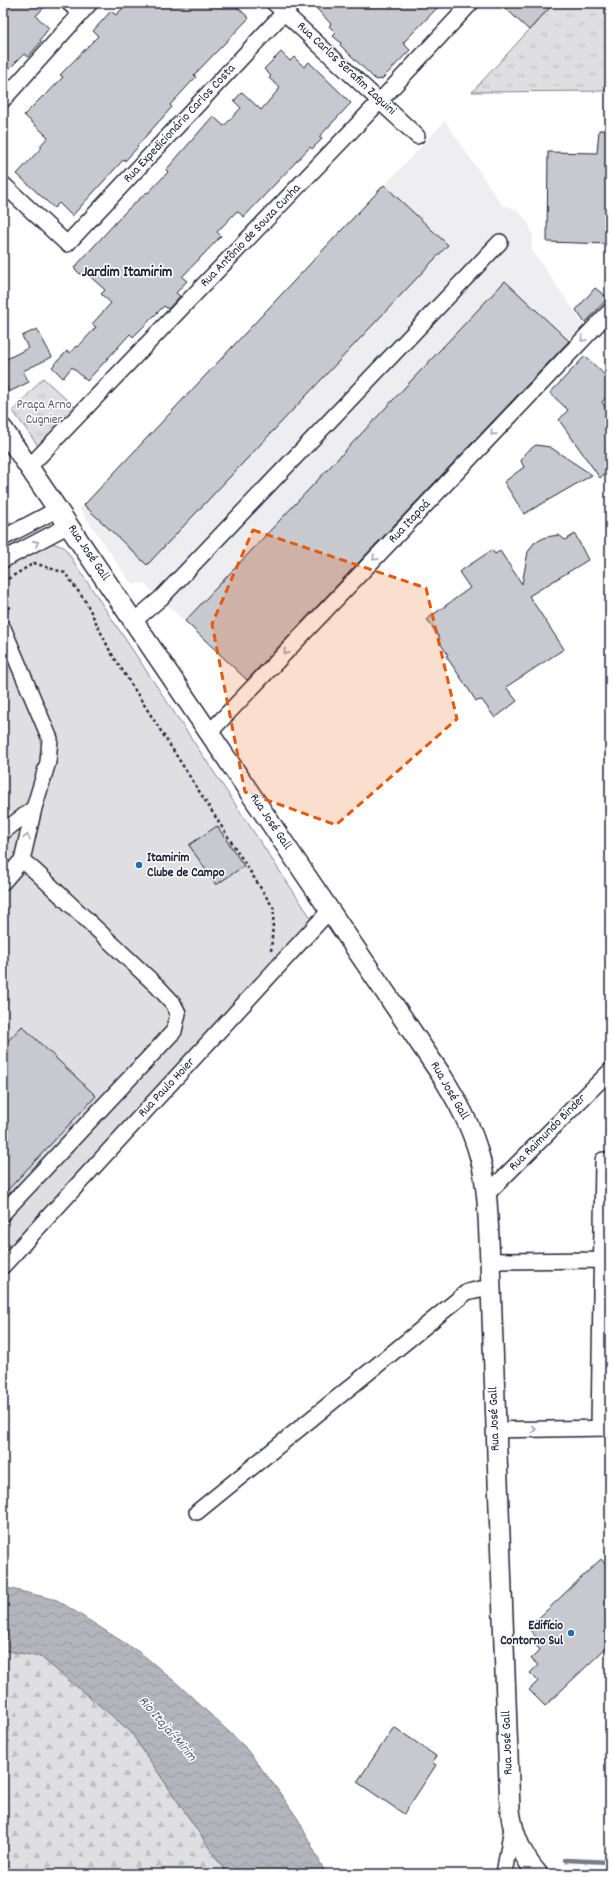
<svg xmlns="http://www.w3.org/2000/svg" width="613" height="1877" font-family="Dekko,sans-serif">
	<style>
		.built { fill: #eeeef1 }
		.grass { fill: url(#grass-tufts); stroke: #80808e }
		.forest { fill: url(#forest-firs); stroke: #80808e }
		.pitch { fill: #dfdfe2; stroke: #80808e }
		.water { fill: url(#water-waves); stroke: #7a7a88 }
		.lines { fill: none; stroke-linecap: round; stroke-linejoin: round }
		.stream { stroke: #7a7a88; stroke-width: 4.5 }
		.building { fill: #c8c8cf; stroke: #22223b }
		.minor-casing { stroke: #22223b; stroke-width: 18 }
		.major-casing { stroke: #22223b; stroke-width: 22 }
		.path { stroke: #22223b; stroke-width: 2.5; stroke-dasharray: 3 3; stroke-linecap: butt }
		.minor { stroke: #fff; stroke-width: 15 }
		.major { stroke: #fff; stroke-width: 19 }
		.oneway { stroke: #9c9ca7 }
		.marked { fill: #e8590c; fill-opacity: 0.2; stroke: #e8590c; stroke-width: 3; stroke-dasharray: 8 5; stroke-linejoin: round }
		.poi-dot { fill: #1f6fb2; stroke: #fff; stroke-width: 1.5 }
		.labels { text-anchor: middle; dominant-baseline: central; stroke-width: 3; stroke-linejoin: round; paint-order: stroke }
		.street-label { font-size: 13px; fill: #22223b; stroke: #fff }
		.park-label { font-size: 13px; fill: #5b5b6d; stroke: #fff }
		.poi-label { font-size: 13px; font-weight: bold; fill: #22223b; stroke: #fff; text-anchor: start }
		.water-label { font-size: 14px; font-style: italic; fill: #5c5c6f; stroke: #fff }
		.quarter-label { font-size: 15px; font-weight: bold; fill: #22223b; stroke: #fff }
	</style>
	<defs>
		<pattern id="grass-tufts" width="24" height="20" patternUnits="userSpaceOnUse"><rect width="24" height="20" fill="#dfdfe2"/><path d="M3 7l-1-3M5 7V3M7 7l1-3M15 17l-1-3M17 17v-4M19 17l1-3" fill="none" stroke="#bfbfc3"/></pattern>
		<pattern id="forest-firs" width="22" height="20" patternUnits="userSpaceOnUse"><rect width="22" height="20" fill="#dfdfe2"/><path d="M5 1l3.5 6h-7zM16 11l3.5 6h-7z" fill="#bfbfc3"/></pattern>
		<pattern id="water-waves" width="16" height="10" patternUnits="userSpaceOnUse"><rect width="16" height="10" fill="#b4b4bc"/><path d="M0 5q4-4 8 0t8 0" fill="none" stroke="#9a9aa2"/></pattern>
	</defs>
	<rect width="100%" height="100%" fill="#fff"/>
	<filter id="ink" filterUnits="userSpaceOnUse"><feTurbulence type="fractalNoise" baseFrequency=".025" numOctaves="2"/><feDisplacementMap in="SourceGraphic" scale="8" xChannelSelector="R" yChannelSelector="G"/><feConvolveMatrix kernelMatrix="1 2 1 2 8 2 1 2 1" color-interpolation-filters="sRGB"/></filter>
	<g filter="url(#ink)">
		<path class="built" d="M445,121L502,205L516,209L528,222L533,235L531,249L584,325L249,682L144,583L135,584L130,582L80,509Z"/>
		<path class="grass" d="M554,3H610V91L472,92Z
			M43,378L78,410L41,450L13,411Z"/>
		<path class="forest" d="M3,1650L41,1657L130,1731L227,1874H3Z"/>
		<path class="pitch" d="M3,512L30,554L52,543L64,547L311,918L309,926L3,1254Z"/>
		<path class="water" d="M3,1587L57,1600L142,1654L180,1686L244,1746L275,1786L298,1819L326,1874H227L130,1731L41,1657L3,1650Z"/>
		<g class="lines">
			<path class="stream" d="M565,1860L610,1862
				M472,1874H475"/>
		</g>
		<path class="building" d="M3,3H48L36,16L49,28L40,40L41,42L28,57L24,54L3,75Z
			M128,3H233L249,18L194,75L196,77L170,105L172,107L137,146L138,147L125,161L124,159L72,216L59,203L54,208L17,174L42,147L40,146L48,137L24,115L43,96L44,97L63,77L60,75L98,36L93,31L111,11L116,15Z
			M323,3H442L403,43L410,50L382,79L376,80L340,45L341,43L333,36L336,33L329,26L331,24L317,9Z
			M500,3H554L529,30Z
			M281,52L290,61L294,57L304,67L309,62L351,103L319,137L322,139L312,149L310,147L244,217L237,211L217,232L221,236L182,277L187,281L176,293L180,296L168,309L164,306L133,337L130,334L87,381L72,367L63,378L52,367L67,351L70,353L76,346L78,347L96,327L92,324L111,303L101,294L105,290L85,272L82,276L74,268L128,209L147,192L148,193L168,172L166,170L213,116L224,126L241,108L234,101L242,92L261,110L280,88L269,78L271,76L264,69Z
			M599,130H610V244L547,242L548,152L597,153Z
			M384,185L448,245L147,565L84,505Z
			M505,281L569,341L247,680L185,621Z
			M595,288L608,298L585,323L576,310Z
			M37,329L52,357L23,371L29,382L9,392L3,380V361L28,348L22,336Z
			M585,356L610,380V393L602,402L610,416V468L600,478L559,420L568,410L550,393Z
			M536,445L550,447L592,475L524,514L504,482L524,467L521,461L525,453Z
			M575,534L588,560L529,596L564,649L506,687L517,701L495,718L482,700L476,701L469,690L446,656L448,655L438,640L440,639L427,619L470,588L459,572L492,550L495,554L500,551L522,584L528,552L534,543L546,537L559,535L565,540Z
			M217,826L244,866L216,885L189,845Z
			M22,1026L96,1096L3,1195V1046Z
			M601,1559L610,1569V1644L545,1706L529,1690L538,1681L530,1673L538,1665L531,1659L540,1650L533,1642L537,1638L528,1628Z
			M394,1727L436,1756L432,1762L436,1765L404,1814L357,1782Z"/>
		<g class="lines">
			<defs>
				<path id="minor" d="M69,3L80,13
					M274,3L417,136
					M3,100L90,3
					M3,184L67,244L293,3
					M29,467L380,101L471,3
					M3,538L58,509
					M3,560L69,525
					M134,621L161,598L500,242
					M3,628L50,739L48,762L34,808L22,860L3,882
					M209,733L610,311
					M3,832L34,808
					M486,1195L610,1071
					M3,1213L174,1031L178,1013L173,1003L158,987L35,871L22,860
					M490,1261L602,1260
					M3,1266L330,910
					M599,1428L603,1160
					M495,1430L610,1428
					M197,1512L467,1292L480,1289H491
					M504,1874L512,1827"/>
				<path id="major" d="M3,429L440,1073C457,1100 472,1127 480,1158C489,1191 488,1228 490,1261L510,1810C513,1834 522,1856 538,1874"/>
			</defs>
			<use href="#minor" class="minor-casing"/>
			<use href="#major" class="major-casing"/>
			<path class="path" d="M3,582L34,563L65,573L86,602L110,651L274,909L271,952
				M3,589L10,609L5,614"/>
			<use href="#minor" class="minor"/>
			<use href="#major" class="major"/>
		</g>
		<defs><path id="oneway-chevron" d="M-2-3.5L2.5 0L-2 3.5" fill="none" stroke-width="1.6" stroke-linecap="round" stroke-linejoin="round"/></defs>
		<g class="oneway">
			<use href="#oneway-chevron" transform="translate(583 339) rotate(134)"/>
			<use href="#oneway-chevron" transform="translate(493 433) rotate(133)"/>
			<use href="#oneway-chevron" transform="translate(36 543) rotate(-28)"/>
			<use href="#oneway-chevron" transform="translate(375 558) rotate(133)"/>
			<use href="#oneway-chevron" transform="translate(286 652) rotate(133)"/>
			<use href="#oneway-chevron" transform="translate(27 837) rotate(-78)"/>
			<use href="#oneway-chevron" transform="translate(534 1429) rotate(-1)"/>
		</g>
	</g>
	<path class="marked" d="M253,530L426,588L457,719L336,825L245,792L212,624Z"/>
	<g class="poi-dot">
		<circle cx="139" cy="865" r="4"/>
		<circle cx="571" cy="1633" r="4"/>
	</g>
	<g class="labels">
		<g class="street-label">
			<text transform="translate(346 69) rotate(43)">Rua Carlos Serafim Zaguini</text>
			<text transform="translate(180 124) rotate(-47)">Rua Expedicionário Carlos Costa</text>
			<text transform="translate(251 236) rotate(-46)">Rua Antônio de Souza Cunha</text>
			<text transform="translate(410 522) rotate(-47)">Rua Itapoá</text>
			<text transform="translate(88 553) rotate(56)">Rua José Gall</text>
			<text transform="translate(270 822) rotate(56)">Rua José Gall</text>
			<text transform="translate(167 1088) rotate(-47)">Rua Paulo Hoier</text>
			<text transform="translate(449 1091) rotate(60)">Rua José Gall</text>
			<text transform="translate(548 1133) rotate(-45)">Rua Raimundo Binder</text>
			<text transform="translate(495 1419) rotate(-92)">Rua José Gall</text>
			<text transform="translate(508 1743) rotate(-92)">Rua José Gall</text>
		</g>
		<g class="park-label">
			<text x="44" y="405">Praça Arno<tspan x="44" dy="15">Cugnier</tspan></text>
		</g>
		<g class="poi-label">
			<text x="147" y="858">Itamirim<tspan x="147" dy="15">Clube de Campo</tspan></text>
			<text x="563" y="1626" text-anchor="end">Edifício<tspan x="563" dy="15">Contorno Sul</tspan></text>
		</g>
		<g class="water-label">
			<text transform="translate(167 1729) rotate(49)">Rio Itajaí-Mirim</text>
		</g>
		<g class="quarter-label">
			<text x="127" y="273">Jardim Itamirim</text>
		</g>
	</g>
	<rect width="613" height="1877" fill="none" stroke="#fff" stroke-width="16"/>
	<rect x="8" y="8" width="597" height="1861" fill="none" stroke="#22223b" stroke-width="1.5" filter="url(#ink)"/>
</svg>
